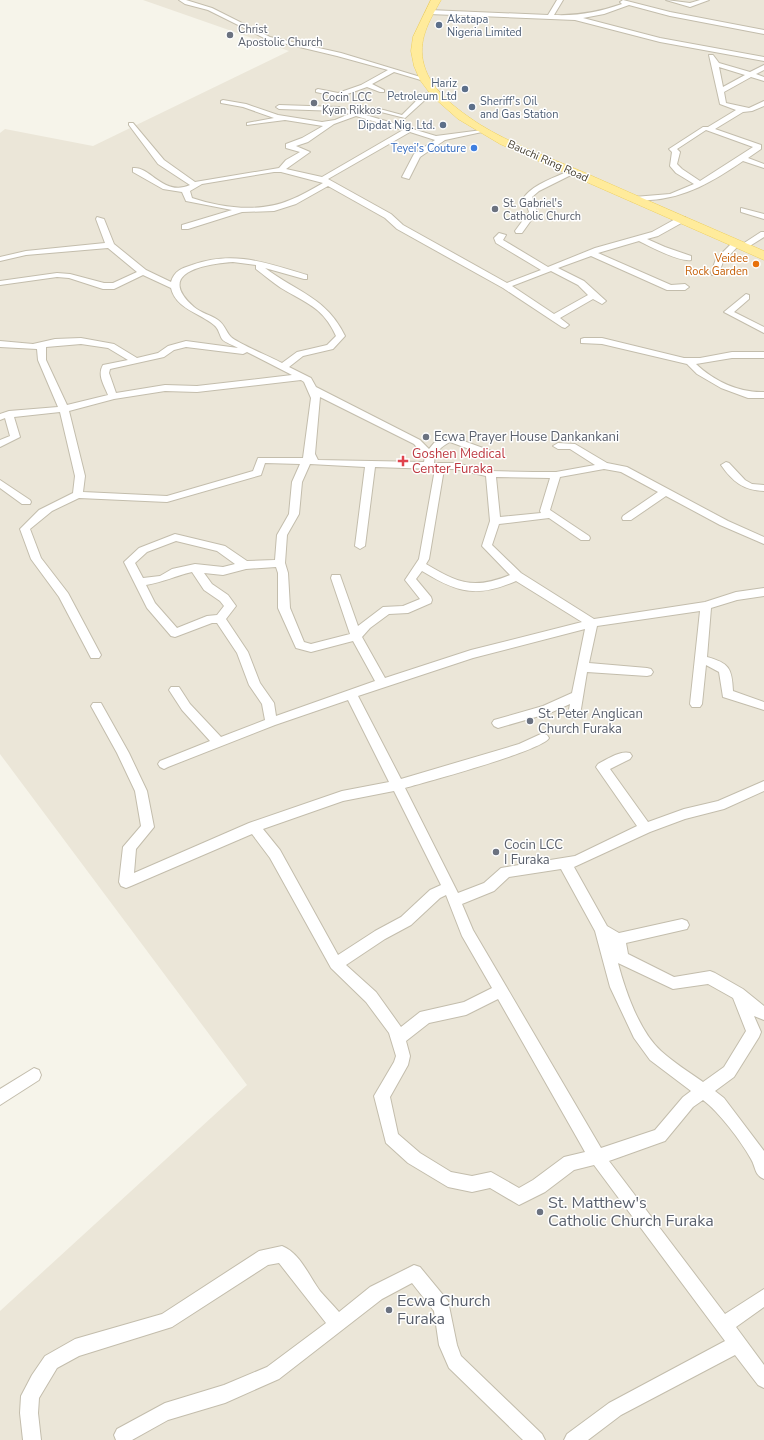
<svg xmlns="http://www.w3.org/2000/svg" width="764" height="1440" font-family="'Nunito Sans',sans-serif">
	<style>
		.residential { fill: #ebe6d8 }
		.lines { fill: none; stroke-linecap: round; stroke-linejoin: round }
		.minor-casing { stroke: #c3bdac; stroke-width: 2 }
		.primary-casing { stroke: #eed061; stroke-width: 1 }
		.minor { fill: #fff; fill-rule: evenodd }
		.primary { fill: #ffeb9b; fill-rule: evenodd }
		.service-dot { fill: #5c6f8a; stroke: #fff; stroke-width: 1.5 }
		.worship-dot { fill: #6b7280; stroke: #fff; stroke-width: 1.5 }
		.shop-dot { fill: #3f7fe0; stroke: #fff; stroke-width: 1.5 }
		.food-dot { fill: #e8710a; stroke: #fff; stroke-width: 1.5 }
		.health-dot { fill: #e0444e; stroke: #fff; stroke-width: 1.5 }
		.labels { text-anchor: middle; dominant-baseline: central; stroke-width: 3; stroke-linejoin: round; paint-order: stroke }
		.far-service-label { font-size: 11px; fill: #4e5e75; stroke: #fff; text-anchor: start }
		.far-worship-label { font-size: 11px; fill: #5b616d; stroke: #fff; text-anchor: start }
		.far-shop-label { font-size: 11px; fill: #366cbe; stroke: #fff; text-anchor: end }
		.far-street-label { font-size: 11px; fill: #4b4537; stroke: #fff }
		.far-food-label { font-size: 11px; fill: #c56008; stroke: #fff; text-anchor: end }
		.worship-label { font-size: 13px; fill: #5b616d; stroke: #fff; text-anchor: start }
		.health-label { font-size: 13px; fill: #be3a42; stroke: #fff; text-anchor: start }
		.near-worship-label { font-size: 16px; fill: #5b616d; stroke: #fff; text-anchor: start }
	</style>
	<rect width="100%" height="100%" fill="#f6f4ea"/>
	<path class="residential" d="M143,0H764V1440H0V1311L247,1085L0,754V133L5,129L93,146L289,51Z"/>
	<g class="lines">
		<defs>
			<path id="minor" d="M179,0H186L212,8L270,37L341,53L427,79L424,81L394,72L372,84L384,90V92H380L367,87L339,97L316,92V90L318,89L338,93L361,85L388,70L337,56L266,39L208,10L185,4Z
				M557,0H563L554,15C579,16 599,12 622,4L620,2L623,0L670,12L764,30V34L670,16L629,5L604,14L583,18L660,38L764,57V61L660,42L575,20L429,14L426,12L429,10L548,15Z
				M666,0L690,3L700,0H709L690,7Z
				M709,55H713L719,63L750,72L764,65V70L756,74L764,77V81L751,77L724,92L726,103L749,108L764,101V106L752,111L743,112L715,129L761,145V149L748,158L764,164V168L743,161C714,181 685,198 650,200C644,201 637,202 631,201L630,199L634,197L670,194L694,184L676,173L670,166L672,152L669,149L703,127H708L736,110L720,104ZM719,67L745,75L723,87ZM706,130L753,147L700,181L682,169L677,164L680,152L677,149Z
				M436,90L439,92L438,93L427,98L405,118L373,110L376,108L402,115L422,95Z
				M223,100L246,104L278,115L322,122L335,120L349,114L339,111L279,109L276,107L279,105L339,107L436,136L482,130V132L445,140L420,157L409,179L402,177L414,154L435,140L410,132L328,179L391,214L403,225L507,283L541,270L496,243L494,238L499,233L506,235L503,240L548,267L595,248L652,232L679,217H685V221L658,236L647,239L665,247L691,256V260C679,262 651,247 639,241L598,253L671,285L685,284L689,287L685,290H667L591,256L558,268L584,281L606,301L602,304L593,299L560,318L569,325L565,328L562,327L503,288L397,229L385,218L328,186L296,204L274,211L242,212L188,229H182V225L232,210L186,201L182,192L163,189L133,172V168C150,166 164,197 190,185L158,164L129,125V123H133L164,160L195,182L279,168L286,160L300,152L286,148V144L302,138L323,126L285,120L247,125V123L274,118L243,107L221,103V101ZM356,116L403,130L322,177L286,169L310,152L296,146L308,142L334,124ZM274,172H281L323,183C312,189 301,196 290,200C260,213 222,208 192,198L190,191L202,184ZM551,271L578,285L588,295L554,314L512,286Z
				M570,170L577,172L539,191L532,197L537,212L522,233H516L515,231L529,212L524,197C535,183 555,178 570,170Z
				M741,208L764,214V219L741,212Z
				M97,217L104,219L114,244L146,270L171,282C174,271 182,268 192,265C234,250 266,263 307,275V279H304L265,268C297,292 327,298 345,336L333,349L303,356L289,367L311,378L316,387L420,440L429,449L434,443L450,436L494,452L496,454L491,457L450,442C441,447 435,451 434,463H455L491,471L533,472H556L595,465L570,449H558L553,446L558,443L575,444L607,463L627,467L728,521L764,537V544L720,525L666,496L631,520H623L622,518L623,516L658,492L621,472L604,469L560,477L550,510L589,536L590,538L589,540H581L549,518L499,524L492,545L521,573L594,619L705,602L736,592L764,588V596L737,600L711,608L707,657C729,663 732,668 733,691L764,702V710L723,697L719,672L706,665L702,704L700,707H692L690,704L700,611L597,626L589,663L647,668L651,669L653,672L651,675L647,676L587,672L580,715L578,718H570L568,715L570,704L550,713L498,728L494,726L492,723L494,720L543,706L572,693L585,629L473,658L358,696L401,779L519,744L543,733L547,735L549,738C542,751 426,782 405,788L458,893L484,883L501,868L575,856L637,826L596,767L598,764C607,759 621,750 630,753L632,756L630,759L610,769L648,822L684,809L718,801L764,781V791L724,809L685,819L650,832L574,867L607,926L619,933L682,919L687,921L689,925L687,929L626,943L628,954L674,977L710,971L715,973L743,989L764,1006V1020L754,1016L761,1032L759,1037L734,1077L715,1091L724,1098L764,1151V1179C754,1175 756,1167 751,1159C741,1141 719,1112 703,1100L693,1107L665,1141L609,1161L725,1314L764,1289V1307L736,1327L764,1365V1388L758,1385L735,1355L621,1415L588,1440H564L567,1434L609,1403L725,1341L594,1165L574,1170L545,1192L519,1205L490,1188L472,1192L448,1187L408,1163L386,1143L374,1096L394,1062L396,1056L389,1033L366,1002L331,968L270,858L252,834L131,886L126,888L121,886L119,882L123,847L141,826L135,791L117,753L91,706L93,703H101L129,753L147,791L154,827L136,849L134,873L249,823L342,791L389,782L348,700L275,725L168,767L164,769L160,767L158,764L160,761L210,741L182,710L169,690L171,687H179L190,704L221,737L265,720L262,704L249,685L237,653L217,623H212L175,637L171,636L147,608L124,562L139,548L175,534L225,546L247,561L275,560L277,535L289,514L292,482L300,464L265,463L261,475L167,502L79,498L52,511L30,529L41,558L68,593L101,655L99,658H91L59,597L31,559L20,529L39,510L73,493L75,476L60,412L14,417L20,437L0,447V440L10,436L5,418L0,420V414L9,411L58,407L38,360L37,349L0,347V341L33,344L55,339L81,338L114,344L137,358L158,353L168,346L186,341L238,348C234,345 225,343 222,339C219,334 219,329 214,325C200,313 176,309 171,288L143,275L114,289H103L69,278L57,277L0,285V281L57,273L70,274L104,283H113L137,272L108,248L26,255L0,261V257L26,251L105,243L96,219ZM233,262L256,265V269C264,275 272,282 281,288C306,303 323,307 336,336L327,345L297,352L282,363C271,357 239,344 231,337C226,332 225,325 218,320C211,315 201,313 194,307C155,273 204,264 233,262ZM81,344L108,348L128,360L103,365C97,375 104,385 108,395L67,405L46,360V347ZM186,347L243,354L247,352L292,375L197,386L165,385L116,393L109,373L110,369L164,357L174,350ZM301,380L304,382L311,398L303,458H258L253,471L167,496L83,492L85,476L69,411L114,399L165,391L197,392ZM320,397L414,444L425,457L424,462L318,460L315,454ZM310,464L365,467L355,546L360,549L365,546L375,467L435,469L419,559L405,580L420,599L403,606L383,607L358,626L341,578L340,575H332L331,578L350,634L311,644L304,642L290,608L288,573L285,563L287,535L299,514L302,482ZM444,469H455L486,476L490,521L482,546L510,575C473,590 458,583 426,564L429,559ZM496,477L550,478L540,511L541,513L500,517ZM176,541L217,551L235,564L223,567L195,564L172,569L160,576L143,578L135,563L147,552ZM276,567L278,573V608L296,648L311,652L353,641L375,681L276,716L274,703L260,683L248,652L226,619L236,606L228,595L212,584L204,573L223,575L246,569ZM422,571C458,593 476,598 516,581L582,622L471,650L385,678L362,637L370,628L389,614L408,613L431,603L432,600L431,597L416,579ZM192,572L204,590L220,601L224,606L217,615L207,616L177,628L155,603L146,585C164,582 175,576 192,572ZM394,791L441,885L430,890L401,917L375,931L338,955L280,850L263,829L343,801ZM561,869L595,931L610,987L634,1038L650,1060L691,1091L683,1097L655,1130L601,1148L473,930L462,904L494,891L509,877ZM446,895L462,936L492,988L464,1002L420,1012L401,1027L376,992L346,965L385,939L411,925L440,898ZM618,963L673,989L708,984L733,998L746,1031L724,1067L703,1082C689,1072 673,1062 661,1051C639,1031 625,990 618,963ZM498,999L585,1152L564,1157L533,1180L519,1188L491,1172L472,1176L451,1172L420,1153L398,1134L390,1097L408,1065L410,1056L406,1041L429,1023L466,1015Z
				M761,232H764V237L745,249L738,247Z
				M733,242L740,244L723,262L718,275H712L711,273L716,259Z
				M746,294L749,295V299L734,312L764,327V333L724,312Z
				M584,338H602L684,358H700L732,352H764V358H732L696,364C714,381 739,393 764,392V398H748L721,388L697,374L687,364L602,344L581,343V339Z
				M726,462L729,463L745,480L752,484L764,485V491C743,490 733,482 721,465Z
				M0,480L30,500L31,502L30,504H22L0,488Z
				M34,1068L39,1070L41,1075L39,1080L0,1105V1089Z
				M282,1246C300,1253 309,1276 320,1291C326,1298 333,1305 339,1312L370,1287L414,1265L420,1267L448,1301L457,1345L461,1356L542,1434L545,1440H523L449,1368L439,1345L434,1311L412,1283L382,1299L279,1379L225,1403L168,1420L132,1440H116L114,1435L117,1429L165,1403L224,1385L267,1367L326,1323L279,1263L268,1265L172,1327L79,1356L57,1368L39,1398L38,1413L41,1440H23L20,1413L21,1396L32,1375L45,1356L75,1339L162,1314L259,1251Z"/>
			<path id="primary" d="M431,0H441C429,21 417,41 424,65C431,91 458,110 479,124C511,144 548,157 583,172C644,199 704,225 764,251V260L500,144L458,119L432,96L420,80L414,66L411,51L413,37Z"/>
		</defs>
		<use href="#minor" class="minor-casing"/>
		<use href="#primary" class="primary-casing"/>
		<use href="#minor" class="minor"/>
		<use href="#primary" class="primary"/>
	</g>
	<g class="service-dot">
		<circle cx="439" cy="25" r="4"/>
		<circle cx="465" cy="89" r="4"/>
		<circle cx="472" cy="107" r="4"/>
		<circle cx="443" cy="125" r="4"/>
	</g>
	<g class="worship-dot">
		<circle cx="230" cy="35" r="4"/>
		<circle cx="314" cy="103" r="4"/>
		<circle cx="495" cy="209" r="4"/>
		<circle cx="426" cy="437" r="4"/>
		<circle cx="530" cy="721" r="4"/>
		<circle cx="496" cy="852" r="4"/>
		<circle cx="540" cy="1212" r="4"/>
		<circle cx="389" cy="1310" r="4"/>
	</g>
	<circle class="shop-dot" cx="474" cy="148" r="4"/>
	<circle class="food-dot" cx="756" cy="264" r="4"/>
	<path class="health-dot" d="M401 455h4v4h4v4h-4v4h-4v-4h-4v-4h4z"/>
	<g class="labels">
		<g class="far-service-label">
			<text x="447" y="19">Akatapa<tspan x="447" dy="13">Nigeria Limited</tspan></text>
			<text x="457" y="83" text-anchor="end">Hariz<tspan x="457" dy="13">Petroleum Ltd</tspan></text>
			<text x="480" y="101">Sheriff's Oil<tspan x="480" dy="13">and Gas Station</tspan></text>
			<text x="435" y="125" text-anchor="end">Dipdat Nig. Ltd.</text>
		</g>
		<g class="far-worship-label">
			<text x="238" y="29">Christ<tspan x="238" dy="13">Apostolic Church</tspan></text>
			<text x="322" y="97">Cocin LCC<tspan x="322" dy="13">Kyan Rikkos</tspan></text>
			<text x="503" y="203">St. Gabriel's<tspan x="503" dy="13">Catholic Church</tspan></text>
		</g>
		<g class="far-shop-label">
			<text x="466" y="148">Teyei's Couture</text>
		</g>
		<g class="far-street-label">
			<text transform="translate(548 161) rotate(24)">Bauchi Ring Road</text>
		</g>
		<g class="far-food-label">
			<text x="748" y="258">Veidee<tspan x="748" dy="13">Rock Garden</tspan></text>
		</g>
		<g class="worship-label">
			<text x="434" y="437">Ecwa Prayer House Dankankani</text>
			<text x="538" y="714">St. Peter Anglican<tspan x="538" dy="15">Church Furaka</tspan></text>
			<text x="504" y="845">Cocin LCC<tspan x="504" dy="15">I Furaka</tspan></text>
		</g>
		<g class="health-label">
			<text x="412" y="454">Goshen Medical<tspan x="412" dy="15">Center Furaka</tspan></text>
		</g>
		<g class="near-worship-label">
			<text x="548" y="1203">St. Matthew's<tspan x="548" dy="18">Catholic Church Furaka</tspan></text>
			<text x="397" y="1301">Ecwa Church<tspan x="397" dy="18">Furaka</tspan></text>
		</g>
	</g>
</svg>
